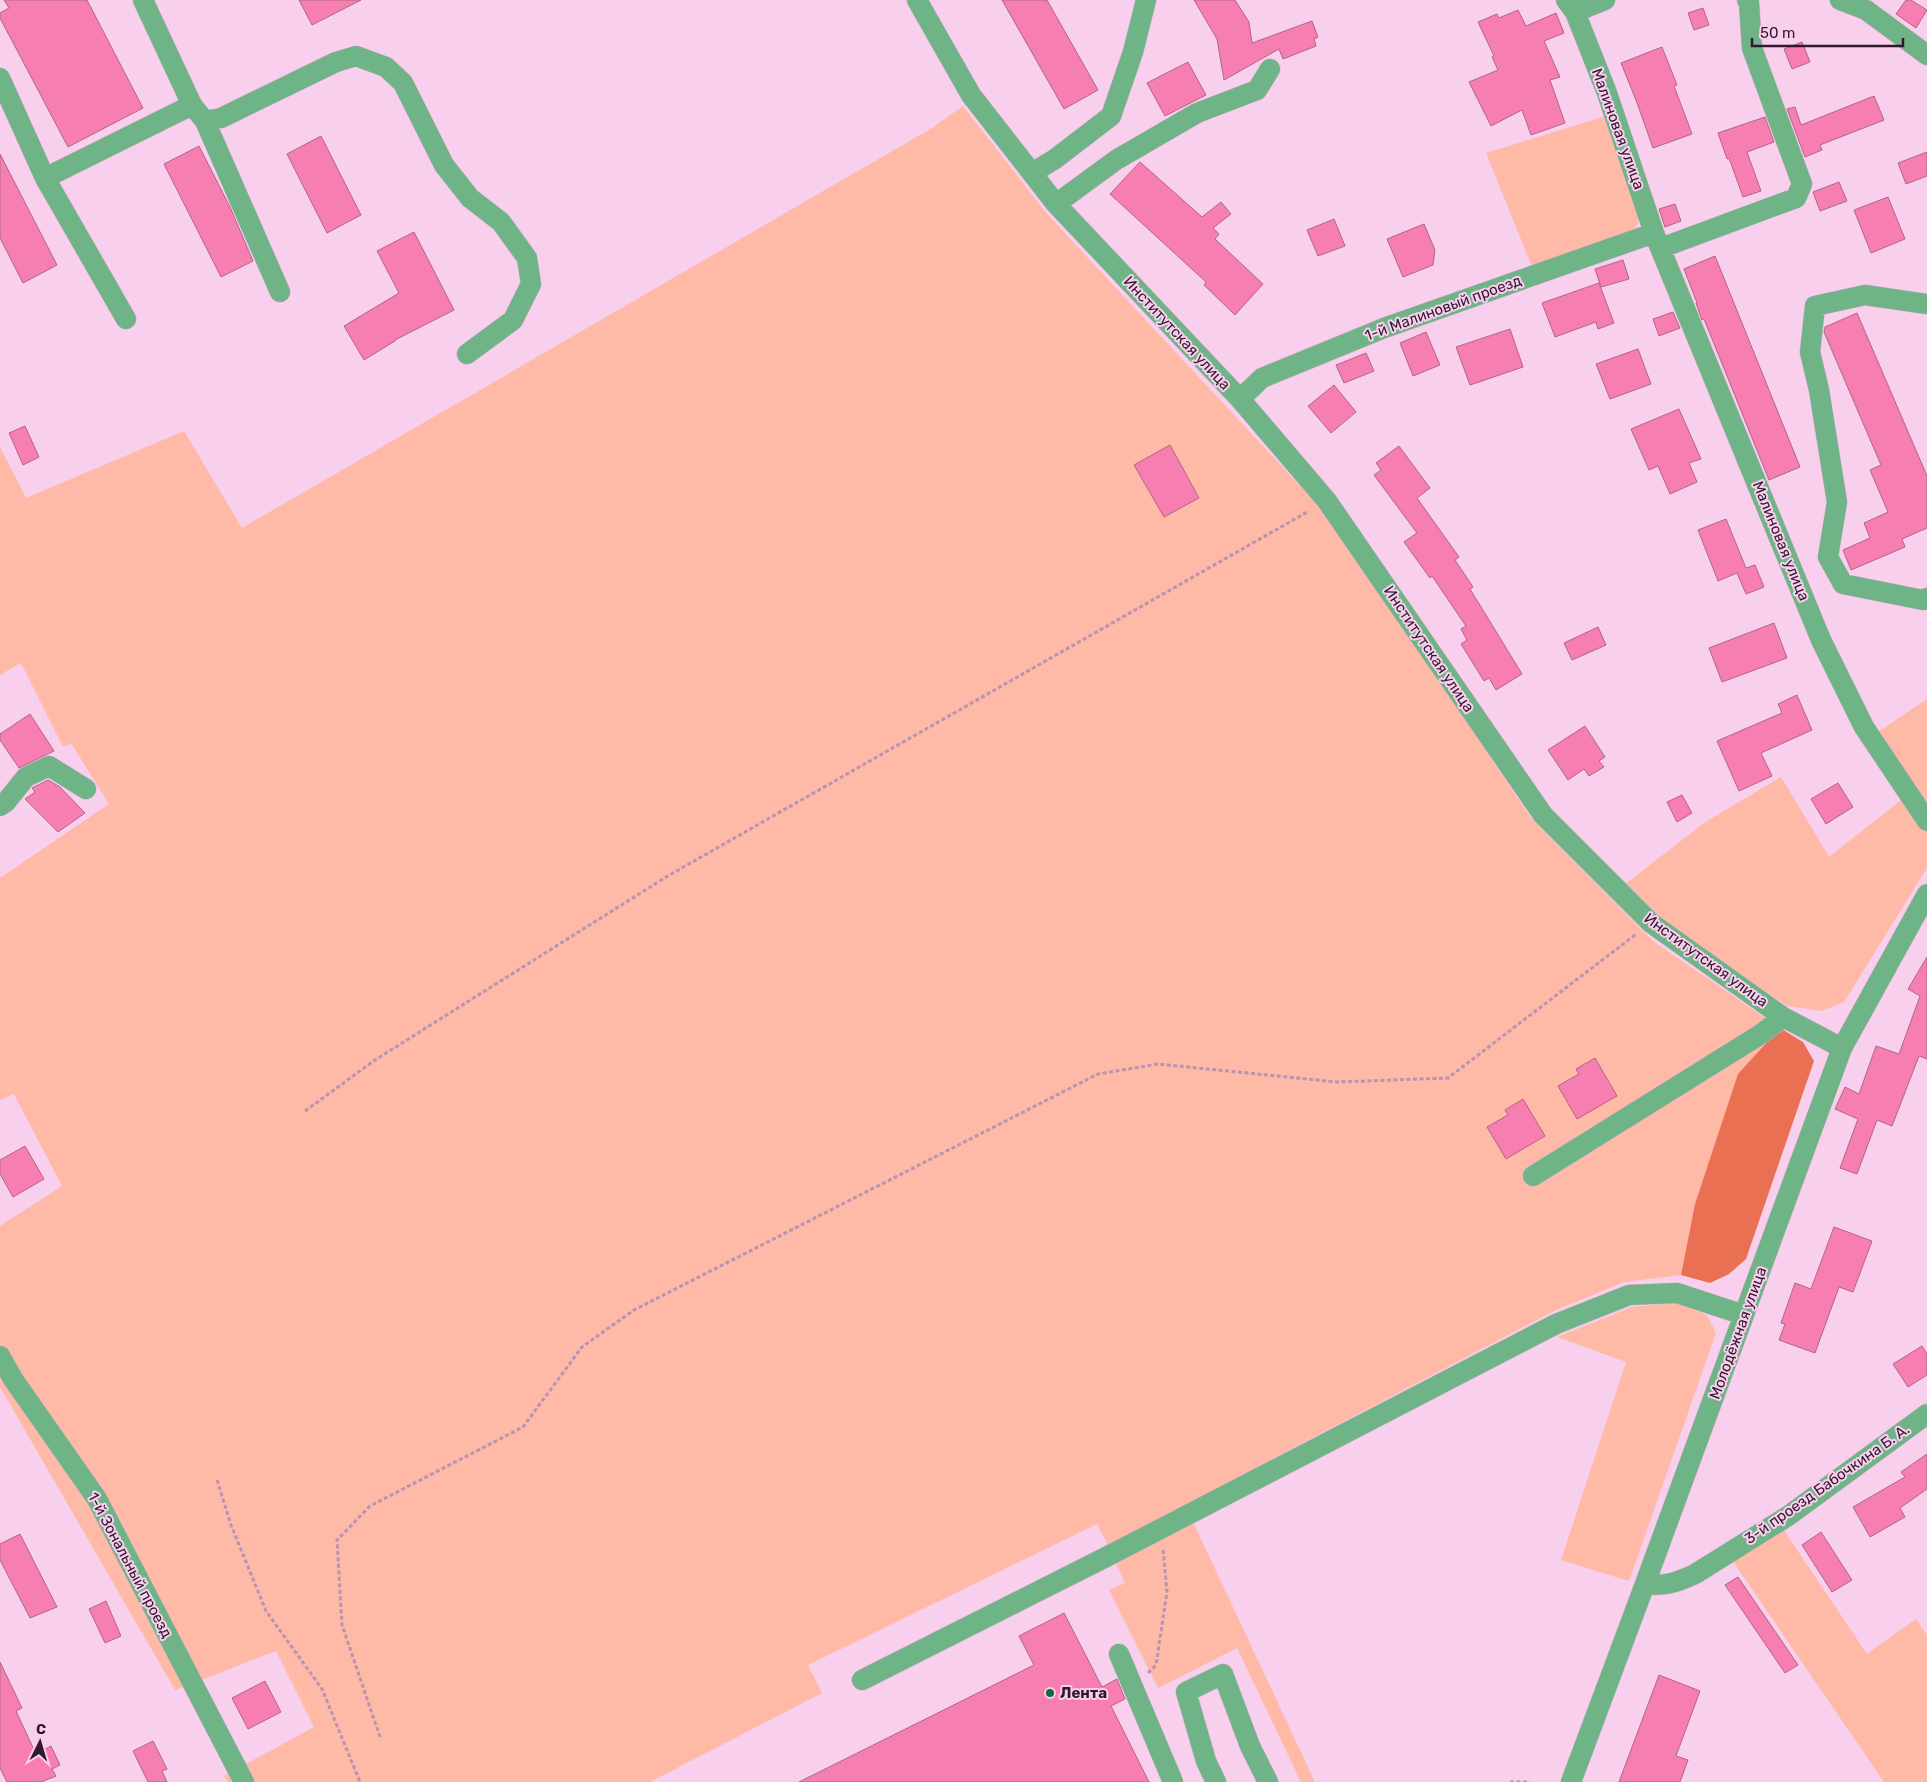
<svg xmlns="http://www.w3.org/2000/svg" width="1927" height="1782" font-family="Rubik,sans-serif">
	<style>
		.green { fill: #feb9a7 }
		.forest { fill: #e97052 }
		.building { fill: #f67eb0; stroke: #b16684 }
		.lines { fill: none; stroke-linecap: round; stroke-linejoin: round }
		.minor-casing { stroke: #d5aecb; stroke-width: 21 }
		.path { stroke: #b994b0; stroke-width: 3; stroke-dasharray: 4 2.5; stroke-linecap: butt }
		.minor { stroke: #6eb487; stroke-width: 20 }
		.poi-dot { fill: #0e693c; stroke: #f9cfee; stroke-width: 2 }
		.labels { text-anchor: middle; dominant-baseline: central; stroke-width: 4; stroke-linejoin: round; paint-order: stroke }
		.street-label { font-size: 15px; fill: #31182c; stroke: #f9cfee }
		.poi-label { font-size: 15px; font-weight: bold; fill: #31182c; stroke: #f9cfee; text-anchor: start }
	</style>
	<rect width="100%" height="100%" fill="#f9cfee"/>
	<path class="green" d="M963,106L1047,214L1330,518L1531,818L1653,941L1780,1028L1695,1204L1681,1275L1624,1282L1554,1311L1108,1545L1097,1524L808,1665L822,1693L650,1782H228L224,1776L314,1727L276,1651L175,1690L0,1387V1226L62,1186L14,1094L0,1100V878L109,804L71,743L63,747L21,663L0,675V447L26,498L184,431L242,528L932,128Z
		M1606,116L1639,212L1638,224L1631,232L1533,269L1486,153Z
		M1927,699V806L1878,732Z
		M1781,777L1829,857L1905,797L1927,832V868L1844,1002L1822,1011L1787,1006L1656,916L1624,885L1704,823Z
		M1676,1303L1707,1315L1716,1333L1629,1581L1561,1560L1626,1362L1557,1337L1632,1307Z
		M1193,1522L1315,1782H1301L1237,1648L1158,1688L1109,1590L1125,1583L1116,1564Z
		M1783,1529L1867,1654L1916,1619L1927,1635V1782H1884L1732,1560Z"/>
	<path class="forest" d="M1780,1028L1803,1042L1814,1061L1746,1259L1729,1274L1710,1283L1681,1275L1695,1204L1738,1074Z"/>
	<path class="building" d="M4,0H87L143,108L68,147L0,18V13L9,8Z
		M299,0H361L312,25Z
		M1002,0H1047L1098,90L1064,109Z
		M1194,0H1235L1249,22L1252,43L1312,21L1318,37L1314,39L1316,46L1283,59L1279,49L1224,80L1217,39Z
		M1906,0H1911L1927,10L1916,28L1896,14Z
		M1703,8L1709,25L1694,30L1688,13Z
		M1518,10L1526,26L1556,13L1564,33L1544,41L1560,77L1550,80L1565,123L1531,135L1522,110L1491,126L1469,82L1498,70L1492,57L1494,56L1478,22L1497,14L1499,18Z
		M1802,42L1810,62L1792,69L1784,49Z
		M1662,47L1677,85L1674,86L1692,134L1653,148L1636,100L1621,63Z
		M1188,62L1206,95L1165,116L1147,83Z
		M1874,96L1884,120L1820,145L1822,150L1805,157L1787,109L1795,107L1801,125Z
		M1765,117L1774,142L1747,152L1761,191L1743,197L1729,158L1727,159L1718,133Z
		M321,136L361,215L327,233L287,154Z
		M199,146L230,207L253,261L221,277L164,164Z
		M1927,152V176L1906,184L1898,163Z
		M0,154L57,265L23,283L0,238Z
		M1140,162L1202,217L1221,202L1231,214L1213,228L1219,234L1215,239L1263,284L1235,315L1204,285L1206,282L1110,194Z
		M1839,182L1847,201L1820,211L1813,192Z
		M1888,197L1905,239L1871,253L1854,210Z
		M1675,204L1681,221L1665,227L1659,209Z
		M1334,219L1345,246L1318,256L1307,230Z
		M1424,224L1435,250L1433,265L1403,277L1387,239Z
		M414,232L454,310L395,340V341L364,360L344,326L399,293L377,251Z
		M1715,256L1800,467L1769,480L1704,319L1702,320L1696,303H1697L1684,269Z
		M1623,260L1629,279L1601,287L1595,269Z
		M1599,283L1614,323L1598,329L1596,322L1555,337L1542,303Z
		M1673,312L1680,328L1659,336L1653,319Z
		M1857,313L1927,476V528L1902,539L1905,547L1851,570L1843,550L1870,538L1864,523L1888,512L1870,470L1881,465L1824,332L1825,327Z
		M1510,329L1523,367L1470,385L1456,347Z
		M1426,332L1440,365L1413,376L1400,343Z
		M1638,349L1651,384L1610,399L1596,364Z
		M1366,353L1374,371L1344,383L1336,365Z
		M1334,385L1356,412L1331,433L1308,406Z
		M1679,409L1701,459L1689,463L1697,482L1670,494L1658,466L1649,470L1631,429Z
		M25,426L39,457L23,465L9,433Z
		M1170,445L1199,498L1164,517L1134,465Z
		M1399,446L1430,488L1417,498L1459,557L1455,560L1473,587L1470,589L1522,674L1496,690L1489,678L1484,681L1461,644L1467,640L1461,629L1466,626L1432,576L1430,578L1404,542L1417,533L1374,475L1381,470L1376,463Z
		M1726,519L1746,568L1755,565L1764,587L1746,594L1737,573L1718,581L1698,530Z
		M1774,623L1787,658L1722,682L1709,648Z
		M1598,627L1606,645L1572,660L1564,643Z
		M1797,695L1812,730L1761,753L1772,776L1739,791L1717,741L1782,713L1778,704Z
		M30,714L54,751L19,768L0,740V734Z
		M1585,726L1605,757L1599,761L1604,767L1589,776L1584,769L1568,780L1548,750Z
		M48,780L60,787L85,813L58,832L25,799L35,792L32,788Z
		M1838,783L1853,807L1826,824L1811,799Z
		M1682,795L1692,813L1677,822L1667,802Z
		M1927,957V1059L1919,1056L1892,1126L1877,1120L1857,1174L1840,1168L1858,1119L1835,1109L1845,1087L1859,1094L1876,1046L1899,1054L1920,996L1908,989Z
		M1595,1058L1617,1096L1577,1119L1558,1086L1579,1074L1576,1069Z
		M1523,1099L1545,1136L1506,1159L1487,1127L1508,1115L1505,1110Z
		M25,1146L44,1179L13,1197L0,1174V1160Z
		M1834,1227L1872,1241L1853,1292L1839,1287L1815,1353L1779,1340L1785,1324L1781,1323L1795,1283L1811,1289Z
		M1922,1346L1927,1354V1375L1908,1387L1893,1364Z
		M1927,1454V1489L1900,1508L1905,1517L1870,1537L1853,1507L1905,1477L1901,1472Z
		M1821,1532L1852,1580L1832,1592L1802,1545Z
		M20,1534L57,1607L30,1618L0,1560V1544Z
		M1738,1577L1798,1665L1785,1673L1725,1585Z
		M106,1601L121,1636L105,1643L89,1609Z
		M1064,1613L1102,1687L1117,1679L1125,1699L1111,1706L1149,1782H799L1034,1665L1019,1636Z
		M0,1662L22,1708L16,1711L36,1754L51,1746L60,1765L52,1769L56,1776L41,1782H7L0,1768Z
		M1659,1675L1700,1691L1676,1756L1688,1760L1680,1782H1619Z
		M265,1681L281,1712L248,1729L232,1698Z
		M153,1741L167,1769L162,1771L167,1782H148L133,1751Z"/>
	<g class="lines">
		<defs>
			<path id="minor" d="M143,0L192,105L205,121L280,292
				M917,0L971,95L1056,204L1240,399L1327,501L1543,815L1651,923L1783,1017L1842,1048
				M1566,0L1575,12L1607,93L1654,233L1821,640L1864,727L1927,821
				M1840,0L1866,10L1927,55
				M1575,12L1605,0
				M0,78L45,178L192,105
				M205,121L221,118L336,62L356,56L386,67L403,83L444,165L470,198L501,222L527,258L531,284L513,320L467,354
				M1032,173L1055,159L1111,116L1133,52L1146,0
				M45,178L126,319
				M1056,204L1116,160L1197,113L1257,90L1270,69
				M1661,248L1796,198L1802,184L1752,48L1749,3L1747,0
				M1927,304L1865,295L1815,306L1810,352L1819,390L1837,502L1828,557L1843,584L1923,600L1927,598
				M1240,399L1262,378L1384,328L1654,233
				M0,806L6,802L26,777L49,766L86,789
				M1533,1176L1761,1034L1783,1017
				M0,1356L13,1379L97,1499L244,1782
				M1645,1584C1664,1587 1678,1582 1695,1574L1788,1516L1927,1414
				M1119,1654L1173,1782
				M862,1680L1112,1554L1556,1324L1629,1295L1677,1293L1744,1315
				M1216,1782L1206,1761L1186,1692L1223,1674L1250,1746L1268,1782
				M1571,1782L1645,1584L1842,1048L1927,894"/>
		</defs>
		<use href="#minor" class="minor-casing"/>
		<path class="path" d="M305,1111L375,1060L666,877L1309,511
			M217,1480L231,1525L266,1611L322,1689L360,1782
			M1148,1673L1156,1665L1167,1592L1163,1549
			M380,1737L342,1625L337,1540L370,1506L523,1427L582,1347L634,1310L1098,1074L1158,1064L1337,1082L1448,1078L1635,935
			M1510,1782H1530"/>
		<use href="#minor" class="minor"/>
	</g>
	<circle class="poi-dot" cx="1050" cy="1693" r="5"/>
	<g class="labels">
		<g class="street-label">
			<text transform="translate(1618 129) rotate(70)">Малиновая улица</text>
			<text transform="translate(1443 308) rotate(-20)">1-й Малиновый проезд</text>
			<text transform="translate(1177 333) rotate(47)">Институтская улица</text>
			<text transform="translate(1781 541) rotate(68)">Малиновая улица</text>
			<text transform="translate(1429 649) rotate(56)">Институтская улица</text>
			<text transform="translate(1706 960) rotate(36)">Институтская улица</text>
			<text transform="translate(1738 1333) rotate(-70)">Молодёжная улица</text>
			<text transform="translate(1827 1484) rotate(-35)">3-й проезд Бабочкина Б. А.</text>
			<text transform="translate(130 1565) rotate(62)">1-й Зональный проезд</text>
		</g>
		<g class="poi-label">
			<text x="1060" y="1693">Лента</text>
		</g>
	</g>
	<g transform="translate(40 1742) rotate(5)" stroke="#f9cfee" stroke-width="4" paint-order="stroke">
	<path d="M0-4L9 19L0 12L-9 19Z" fill="#31182c"/>
	<text y="-8" font-size="14" font-weight="bold" text-anchor="middle" fill="#31182c">С</text>
	</g>
	<path d="M1752 38v8h151v-8" fill="none" stroke="#31182c" stroke-width="2.5"/>
	<text x="1760" y="38" font-size="15" fill="#31182c" stroke="#f9cfee" stroke-width="4" paint-order="stroke">50 m</text>
</svg>
